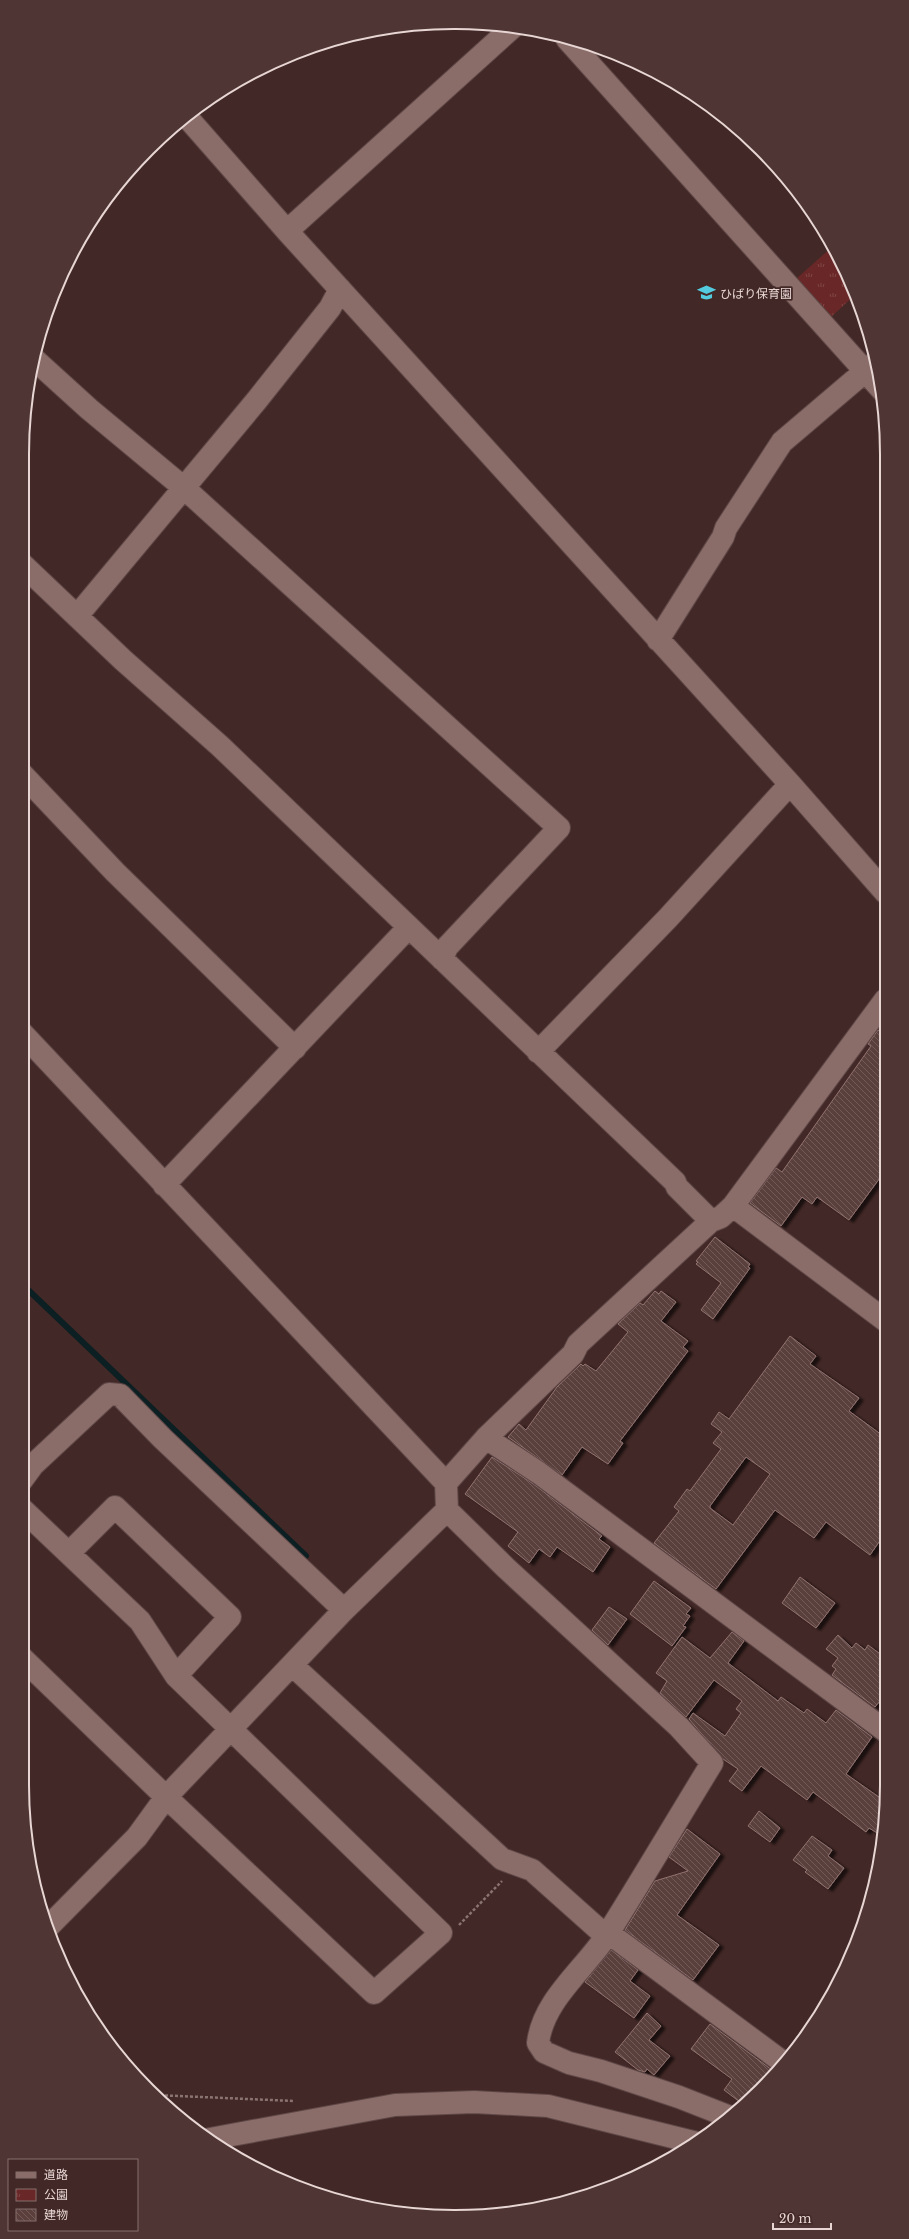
<svg xmlns="http://www.w3.org/2000/svg" width="909" height="2239" font-family="'Libre Baskerville','Noto Sans JP',serif">
	<style>
		.park { fill: url(#park-tufts) }
		.lines { fill: none; stroke-linecap: round; stroke-linejoin: round }
		.stream { stroke: #0c1f22; stroke-width: 6 }
		.building { fill: url(#building-back-hatch); stroke: #917370; fill-rule: evenodd; filter: url(#shadow) }
		.minor-casing { stroke: #5d4746; stroke-width: 24 }
		.path { stroke: #8a7472; stroke-width: 2.5; stroke-dasharray: 3 2; stroke-linecap: butt }
		.minor { stroke: #8a6c69; stroke-width: 22 }
		.labels { text-anchor: middle; dominant-baseline: central; stroke-width: 3.5; stroke-linejoin: round; paint-order: stroke }
		.poi-label { font-size: 12px; fill: #e7d6d4; stroke: #422826; text-anchor: start }
		.rim { fill: none; stroke: #e7d6d4; stroke-width: 2 }
	</style>
	<defs>
		<pattern id="park-tufts" width="24" height="20" patternUnits="userSpaceOnUse"><rect width="24" height="20" fill="#692827"/><path d="M3 7l-1-3M5 7V3M7 7l1-3M15 17l-1-3M17 17v-4M19 17l1-3" fill="none" stroke="#7e4645"/></pattern>
		<pattern id="building-back-hatch" width="6" height="6" patternUnits="userSpaceOnUse"><rect width="6" height="6" fill="#5a3f3d"/><path d="M-1 5l2 2M0 0l6 6M5-1l2 2" fill="none" stroke="#725a58"/></pattern>
		<filter id="shadow"><feDropShadow dx="4.5" dy="2.5" stdDeviation="1" flood-color="#0009"/></filter>
	</defs>
	<rect width="100%" height="100%" fill="#422826"/>
	<path class="park" d="M832,247L842,263L855,295L831,317L796,279Z"/>
	<g class="lines">
		<path class="stream" d="M22,1284L306,1556"/>
	</g>
	<path class="building" d="M885,1026V1171L849,1220L817,1197L812,1204L802,1197L781,1226L750,1203L776,1168L782,1172L871,1046L868,1044L878,1030L881,1032Z
		M715,1237L750,1264L748,1267L750,1268L713,1319L701,1310L721,1283L696,1264L698,1262L696,1261Z
		M655,1291L659,1294L661,1291L676,1302L661,1321L688,1341L683,1347L688,1351L620,1441L623,1443L608,1464L582,1447L562,1475L508,1437L519,1424L526,1430L557,1387L581,1364L583,1366L585,1364L596,1371L628,1332L618,1324L640,1303L643,1305Z
		M790,1336L816,1356L810,1364L859,1398L849,1411L886,1438V1532L870,1555L826,1522L814,1538L775,1510L716,1589L654,1543L679,1511L674,1507L687,1489L690,1491L721,1449L713,1443L722,1432L711,1424L719,1412L729,1419ZM746,1457L770,1474L733,1525L710,1508V1506Z
		M492,1457L532,1483L602,1536L599,1539L610,1547L593,1572L557,1547L550,1557L539,1549L529,1563L508,1546L518,1532L465,1494Z
		M800,1577L835,1603L816,1628L782,1603Z
		M654,1581L691,1608L686,1614L690,1616L683,1626L686,1627L672,1646L630,1614Z
		M609,1607L627,1619L608,1645L592,1630Z
		M732,1632L744,1641L728,1663L778,1701L781,1697L804,1713L807,1709L826,1723L836,1710L872,1737L846,1774L886,1802L884,1826L879,1834L869,1828L866,1832L813,1792L807,1800L761,1766L742,1791L729,1781L738,1769L723,1759L689,1719L693,1713L725,1736L741,1713L736,1709L742,1701L714,1680L686,1717L660,1693L667,1681L656,1673L682,1637L710,1658Z
		M838,1635L852,1648L856,1643L865,1650L868,1645L887,1659V1707L880,1701L875,1707L832,1675L836,1669L832,1666L838,1658L826,1649Z
		M759,1811L780,1828L770,1842L748,1826Z
		M687,1829L720,1854L677,1915L719,1945L693,1980L625,1930L655,1881L688,1871L669,1857Z
		M812,1836L832,1850L828,1856L844,1868L828,1889L805,1872L807,1870L793,1860Z
		M611,1950L638,1970L630,1981L650,1996L634,2018L585,1982Z
		M647,2013L661,2026L649,2040L670,2056L654,2075L647,2069L645,2072L638,2070L615,2052Z
		M710,2024L772,2070L770,2072L773,2074L744,2105L724,2090L732,2079L691,2049Z"/>
	<g class="lines">
		<defs>
			<path id="minor" d="M567,39L882,390
				M186,116L287,231L790,784L885,892
				M287,231L514,26
				M35,360L89,409L184,488L559,828L447,947L442,959
				M22,564L123,660L220,746L675,1182L677,1187L711,1221
				M77,616L257,400L330,308L340,289
				M658,640L723,537L726,528L782,442L876,362
				M22,774L115,872L295,1048
				M22,1033L446,1483L447,1510L506,1568L679,1727L712,1763C677,1820 643,1878 607,1935C584,1970 543,2000 538,2043L544,2052L569,2063L601,2071L679,2097L730,2117
				M538,1052L668,918L790,784
				M164,1185L409,927
				M733,1206L886,1321
				M486,1438L539,1473L887,1732
				M22,1480L33,1465L109,1394L120,1395L163,1439L344,1610
				M446,1483L486,1438L573,1354L578,1344L711,1221L721,1217L733,1206L885,1000
				M22,1509L140,1621L176,1676L441,1933L374,1993L166,1797L22,1658
				M69,1553L115,1507L230,1617L176,1676
				M292,1665L502,1859L532,1870L606,1936L614,1937L784,2063
				M47,1928L137,1837L166,1797L344,1610L447,1510
				M210,2139L395,2105L474,2102L548,2106L697,2143"/>
		</defs>
		<use href="#minor" class="minor-casing"/>
		<path class="path" d="M459,1925L502,1881
			M155,2095L294,2101"/>
		<use href="#minor" class="minor"/>
	</g>
	<defs>
		<symbol id="school-bare" viewBox="-9 -9 18 18"><path d="M0-5L7-2L0 1L-7-2ZM-4 1L0 2.5L4 1V4Q0 6-4 4Z" fill="#54cade" stroke="#422826" stroke-width="2.5" paint-order="stroke"/></symbol>
	</defs>
	<g fill-rule="evenodd">
		<use href="#school-bare" x="694" y="280" width="25" height="25"/>
	</g>
	<g class="labels">
		<g class="poi-label">
			<text x="720" y="293">ひばり保育園</text>
		</g>
	</g>
	<path d="M0 0H909V2239H0ZM454 29H455A425 425 0 0 1 880 454V1785A425 425 0 0 1 455 2210H454A425 425 0 0 1 29 1785V454A425 425 0 0 1 454 29Z" fill="#4f3634" fill-rule="evenodd"/>
	<path class="rim" d="M454 29H455A425 425 0 0 1 880 454V1785A425 425 0 0 1 455 2210H454A425 425 0 0 1 29 1785V454A425 425 0 0 1 454 29Z"/>
	<rect x="8" y="2159" width="130" height="72" fill="#422826" stroke="#846e6c"/>
	<rect x="16" y="2172" width="20" height="6" fill="#8a6c69" stroke="#846e6c"/>
	<text x="44" y="2179" font-size="12" fill="#e7d6d4">道路</text>
	<rect x="16" y="2189" width="20" height="12" fill="url(#park-tufts)" stroke="#846e6c"/>
	<text x="44" y="2199" font-size="12" fill="#e7d6d4">公園</text>
	<rect x="16" y="2209" width="20" height="12" fill="url(#building-back-hatch)" stroke="#846e6c"/>
	<text x="44" y="2219" font-size="12" fill="#e7d6d4">建物</text>
	<path d="M773 2223v6h58v-6" fill="none" stroke="#e7d6d4" stroke-width="2"/>
	<text x="779" y="2223" font-size="12" fill="#e7d6d4" stroke="#422826" stroke-width="3" paint-order="stroke">20 m</text>
</svg>
